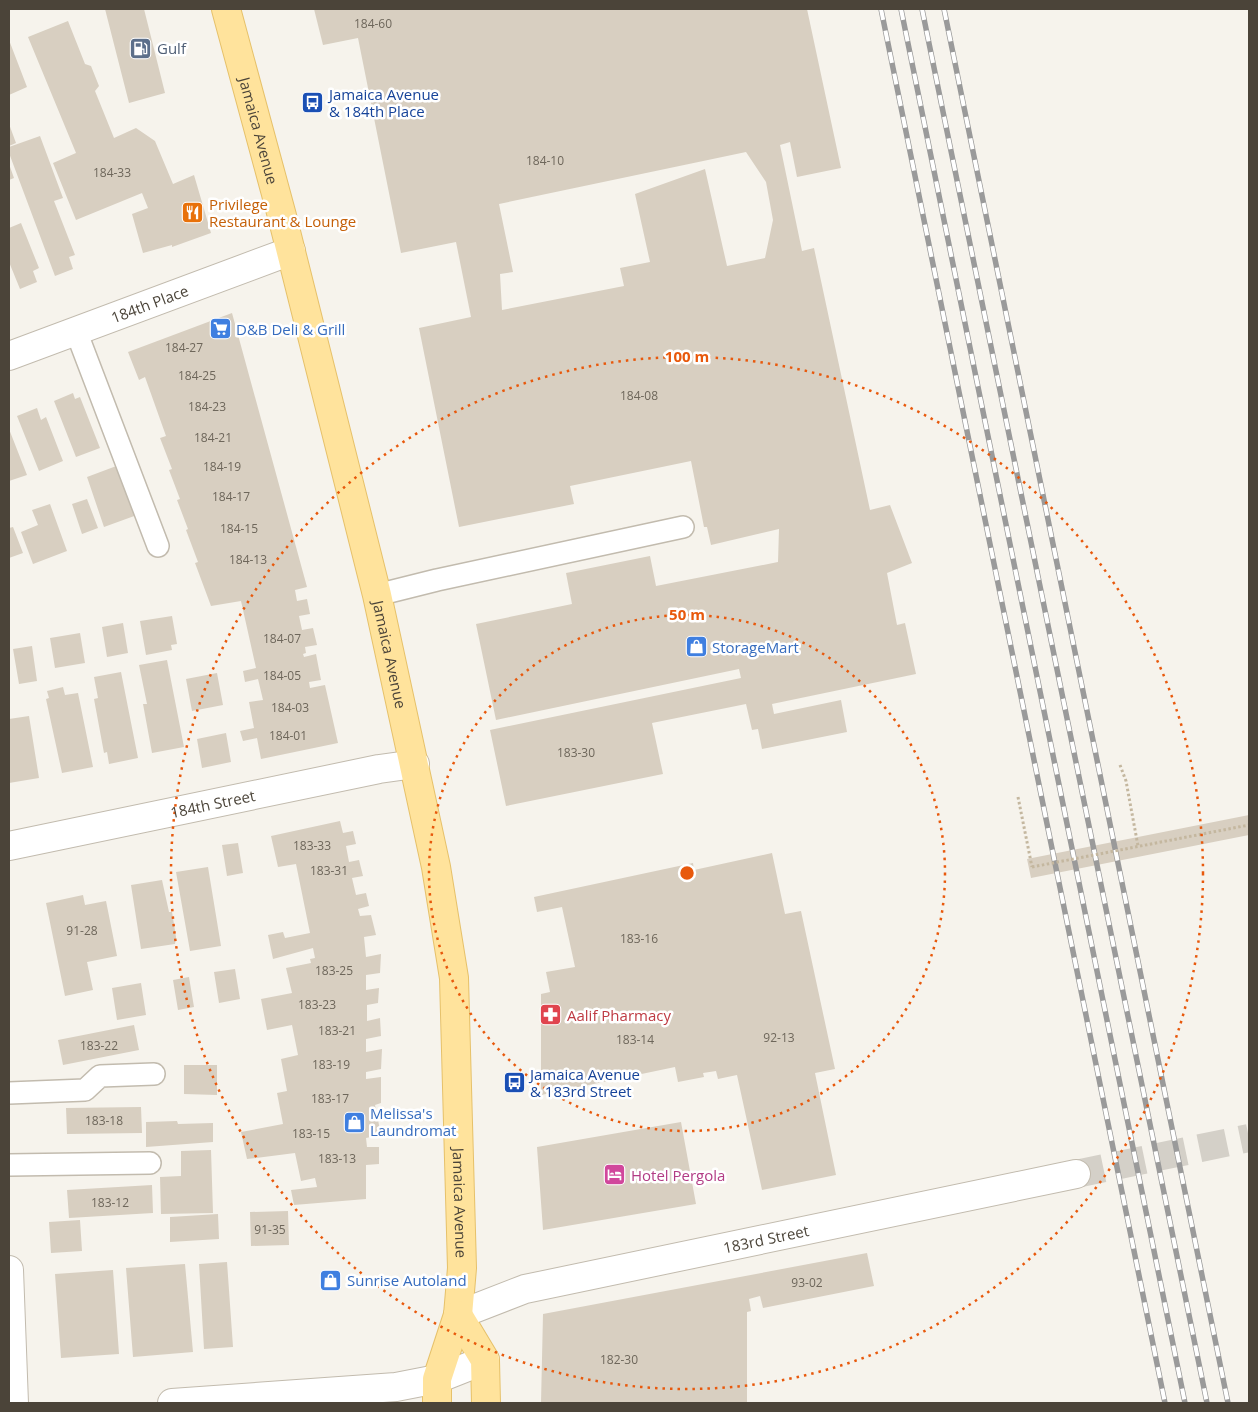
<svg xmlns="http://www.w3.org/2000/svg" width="1258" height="1412" font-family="'Open Sans',sans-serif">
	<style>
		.building { fill: #d8cfc1; fill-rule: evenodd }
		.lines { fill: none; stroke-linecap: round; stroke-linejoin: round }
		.minor-tunnel { stroke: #d4d0c8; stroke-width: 28; stroke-dasharray: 28 14; stroke-linecap: butt }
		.service-casing { stroke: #c2bbae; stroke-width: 24 }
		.minor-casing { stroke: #c2bbae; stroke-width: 30 }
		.primary-casing { stroke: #e6c16a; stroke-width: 30 }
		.path { stroke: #c4b79f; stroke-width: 3; stroke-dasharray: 2.5 2.5; stroke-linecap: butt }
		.service { stroke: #fff; stroke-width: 21 }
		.minor { stroke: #fff; stroke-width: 28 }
		.primary { stroke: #ffe39c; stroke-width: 28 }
		.rail-casing { stroke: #9a9a9a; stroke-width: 5.5 }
		.rail { stroke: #fff; stroke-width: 4; stroke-dasharray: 11; stroke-linecap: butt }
		.path-bridge { stroke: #c4b79f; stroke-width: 3; stroke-dasharray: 2.5 2.5; stroke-linecap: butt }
		.ring { fill: none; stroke: #e8590c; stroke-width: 2.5; stroke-dasharray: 2.5 5 }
		.labels { text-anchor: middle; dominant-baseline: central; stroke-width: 5; stroke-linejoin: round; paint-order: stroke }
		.number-label { font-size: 12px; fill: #6e675b }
		.service-label { font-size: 15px; fill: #4e5e75; stroke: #fff; text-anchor: start }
		.transit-label { font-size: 15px; fill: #164399; stroke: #fff; text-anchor: start }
		.street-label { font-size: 15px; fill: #4b4439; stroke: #fff }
		.food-label { font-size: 15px; fill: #c56008; stroke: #fff; text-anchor: start }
		.shop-label { font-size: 15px; fill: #366cbe; stroke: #fff; text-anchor: start }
		.health-label { font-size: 15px; fill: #be3a42; stroke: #fff; text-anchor: start }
		.hotel-label { font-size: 15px; fill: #b23c85; stroke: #fff; text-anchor: start }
		.centre { fill: #e8590c; stroke: #fff; stroke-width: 2.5 }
		.ring-label { font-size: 15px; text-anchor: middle; font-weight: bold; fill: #e8590c; stroke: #fff; stroke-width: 5; stroke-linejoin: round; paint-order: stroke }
	</style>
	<rect width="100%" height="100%" fill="#f6f3ec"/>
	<path class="building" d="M105,9H144L165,93L129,103Z
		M314,9H807L841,168L797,177L790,142L780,145L802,251L814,248L870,510L890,505L912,563L887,573L897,625L905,623L916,674L772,704L774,714L841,700L847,732L762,749L758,729L752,730L746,704L652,723L663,774L506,806L490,730L741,678L739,669L496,720L476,624L572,604L566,573L650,556L656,586L778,562L779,529L711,545L707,527H704L691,461L570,486L574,504L459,527L419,328L471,317L456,242L401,253L358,38L323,45ZM746,152L766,182L773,220L765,258L727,266L705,169L635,194L650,262L620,268L624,286L502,310L500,274L513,272L499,204Z
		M68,21L85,64L91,66L99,86L95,91L114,138L136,128L155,141L173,184L194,175L211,233L172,247V245L143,253L132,214L148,208L142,193L76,220L53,163L76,153L28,37Z
		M9,40L27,87L9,95Z
		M9,124L16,143L9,146Z
		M40,136L63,198L54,201L75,255L69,257L73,269L55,276L9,153V147Z
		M9,164L14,178L9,180Z
		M21,223L39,268L33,271L37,282L20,289L9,262V228Z
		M232,313L307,587L295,590L297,601L307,599L310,614L299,616L302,630L313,628L317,645L305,647L306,653L303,654L304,657L316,654L321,680L309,682L310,688L325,685L338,743L261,759L257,738L243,741L240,731L254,728L249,702L263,700L258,679L245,682L243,671L256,668L241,601L211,606L195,563L198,562L186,530L188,529L177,500L180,499L169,470L172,469L160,438L166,436L145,377L139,380L128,352Z
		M73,393L75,399L80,397L100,448L76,457L54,401Z
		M37,408L41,420L46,417L63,461L39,471L17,416Z
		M9,429L27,475L9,481Z
		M119,465L137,515L104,527L87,477Z
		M87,499L98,528L82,534L72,504Z
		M50,504L67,551L33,564L21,532L38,525L32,510Z
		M13,527L23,553L9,558V528Z
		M172,616L177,644L171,645L172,650L146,655L140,621Z
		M123,623L128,653L107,657L102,627Z
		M80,633L85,663L55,668L50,638Z
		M32,646L37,681L19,684L13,649Z
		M167,660L184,747L152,753L143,704H147L139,665Z
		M121,672L138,758L109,764L107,752L104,753L94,699L98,698L94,677Z
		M217,673L223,705L192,711L186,679Z
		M63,687L65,695L78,693L93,767L62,773L46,699L49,698L47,691Z
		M29,716L39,778L9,783V719Z
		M226,733L231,762L202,768L197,739Z
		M1249,815V835L1031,878L1027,859Z
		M340,821L343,833L353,831L356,844L346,846L349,862L359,860L363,876L352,878L356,895L366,893L369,906L358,909L360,916L371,915L376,935L364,937L366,957L381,954L380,973L366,975V990L379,988L378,1003L367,1005V1021L380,1018L381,1036L366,1039V1052L382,1049L381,1069L366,1072V1079L381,1077V1103L375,1105L381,1135L366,1138L367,1147H379V1164L366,1165V1199L294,1205L291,1190L317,1187L315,1178L301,1181L295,1153L247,1159L241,1132L283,1124L277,1093L287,1091L281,1059L298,1055L292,1025L267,1030L261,999L292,993L286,968L311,963L310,959L315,958L313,948L273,959L268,935L283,932L285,938L310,933L296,864L278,867L271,836Z
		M238,843L243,873L227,876L222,845Z
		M772,853L785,914L801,911L835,1069L815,1073L836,1175L762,1190L737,1075L718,1079L716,1071L703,1073L704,1077L678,1082L675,1067L541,1095V994L550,992L546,972L575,967L562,907L537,912L534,897L693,863L694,870Z
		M208,867L221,946L190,951L176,872Z
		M162,880L169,912H172L176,937L175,944L141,949L131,885Z
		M83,895L85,905L106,901L117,956L87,962L93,990L65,996L46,903Z
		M235,969L240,999L219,1003L214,972Z
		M189,977L194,1007L178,1010L173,980Z
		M141,983L146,1015L117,1020L112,988Z
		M134,1025L139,1050L63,1065L58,1040Z
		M184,1065H217V1095L184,1094Z
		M141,1107L142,1133L67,1134L66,1108Z
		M177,1121L178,1124L213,1123V1142L146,1147V1122Z
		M681,1122L696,1204L543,1230L537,1147Z
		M211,1150L213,1213L161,1214L160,1177L181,1176V1151Z
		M152,1185L153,1213L69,1218L67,1190Z
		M288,1211L289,1245L251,1246L250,1212Z
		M218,1214L219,1239L170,1242V1217Z
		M80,1220L82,1251L51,1253L49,1222Z
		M867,1253L874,1286L763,1308L760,1296L749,1299L751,1311L747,1312V1403H541L543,1314Z
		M227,1262L233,1347L204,1349L199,1264Z
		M185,1264L193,1352L133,1357L126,1268Z
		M113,1270L119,1354L61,1358L55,1274Z"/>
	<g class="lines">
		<path class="minor-tunnel" d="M1076,1174L1249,1138"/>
		<defs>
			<path id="service" d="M76,331L158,546
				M377,595L437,580L683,527
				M9,1093L85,1090L100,1076L154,1074
				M9,1165L150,1163"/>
			<g id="minor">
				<path id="s1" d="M9,356L291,251"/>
				<path id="s2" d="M9,846L379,769L415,764"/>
				<path d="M9,1270L14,1403"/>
				<path id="s3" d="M458,1315L525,1289L1076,1174"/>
				<path d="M172,1403L396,1387L437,1379L485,1360"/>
			</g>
			<g id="primary">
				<path id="s4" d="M226,9L282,216L377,595L436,867L454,978L462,1268L458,1315L437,1379V1403"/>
				<path d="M458,1315L485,1360L486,1403"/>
			</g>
		</defs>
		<use href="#service" class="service-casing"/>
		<use href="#minor" class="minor-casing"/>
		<use href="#primary" class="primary-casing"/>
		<path class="path" d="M1120,765L1126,781L1138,846
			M1018,797L1032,867"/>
		<use href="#service" class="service"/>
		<use href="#minor" class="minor"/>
		<use href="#primary" class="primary"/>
		<defs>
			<path id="rail" d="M881,9L1165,1403
				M901,9L1185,1403
				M922,9L1207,1403
				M944,9L1228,1403"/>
		</defs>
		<use href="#rail" class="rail-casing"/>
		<use href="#rail" class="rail"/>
		<path class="path-bridge" d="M1032,867L1249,825"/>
	</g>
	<g class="ring">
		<circle cx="687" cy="873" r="258"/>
		<circle cx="687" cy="873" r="516"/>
	</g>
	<defs>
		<symbol id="fuel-square" viewBox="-11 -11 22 22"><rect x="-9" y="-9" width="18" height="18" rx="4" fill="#5c6f8a" stroke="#fff"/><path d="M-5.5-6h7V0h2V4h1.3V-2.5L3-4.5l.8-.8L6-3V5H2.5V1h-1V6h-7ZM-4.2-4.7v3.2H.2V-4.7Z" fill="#fff"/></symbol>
		<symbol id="bus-square" viewBox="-11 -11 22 22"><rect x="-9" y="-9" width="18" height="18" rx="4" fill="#1a4fb4" stroke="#fff"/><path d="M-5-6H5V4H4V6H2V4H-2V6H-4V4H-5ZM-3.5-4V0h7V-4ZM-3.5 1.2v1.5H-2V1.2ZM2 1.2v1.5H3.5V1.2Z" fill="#fff"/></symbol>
		<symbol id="restaurant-square" viewBox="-11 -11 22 22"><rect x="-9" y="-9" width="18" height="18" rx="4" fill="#e8710a" stroke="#fff"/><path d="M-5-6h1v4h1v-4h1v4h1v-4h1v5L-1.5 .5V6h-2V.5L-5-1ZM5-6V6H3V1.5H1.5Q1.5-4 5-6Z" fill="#fff"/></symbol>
		<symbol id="supermarket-square" viewBox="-11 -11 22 22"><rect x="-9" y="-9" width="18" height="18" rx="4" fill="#3f7fe0" stroke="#fff"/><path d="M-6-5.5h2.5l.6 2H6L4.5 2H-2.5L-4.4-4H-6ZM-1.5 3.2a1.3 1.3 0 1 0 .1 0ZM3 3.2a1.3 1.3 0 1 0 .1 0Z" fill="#fff"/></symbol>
		<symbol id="shop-square" viewBox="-11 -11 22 22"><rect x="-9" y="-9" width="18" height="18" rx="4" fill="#3f7fe0" stroke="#fff"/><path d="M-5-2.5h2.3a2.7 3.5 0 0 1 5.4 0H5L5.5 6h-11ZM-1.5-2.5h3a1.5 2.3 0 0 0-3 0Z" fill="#fff"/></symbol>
		<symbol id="pharmacy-square" viewBox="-11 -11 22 22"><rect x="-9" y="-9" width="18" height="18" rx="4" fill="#e0444e" stroke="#fff"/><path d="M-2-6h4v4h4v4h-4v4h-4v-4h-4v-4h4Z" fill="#fff"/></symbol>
		<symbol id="hotel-square" viewBox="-11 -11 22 22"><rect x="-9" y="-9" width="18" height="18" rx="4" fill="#d1479c" stroke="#fff"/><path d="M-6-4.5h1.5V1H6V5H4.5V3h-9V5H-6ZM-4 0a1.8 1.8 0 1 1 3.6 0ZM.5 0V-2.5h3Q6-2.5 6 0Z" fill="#fff"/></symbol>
	</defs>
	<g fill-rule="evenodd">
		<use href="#fuel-square" x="128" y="36" width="25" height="25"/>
		<use href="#bus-square" x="300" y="90" width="25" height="25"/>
		<use href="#restaurant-square" x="180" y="200" width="25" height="25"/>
		<use href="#supermarket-square" x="208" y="316" width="25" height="25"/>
		<use href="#shop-square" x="684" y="634" width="25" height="25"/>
		<use href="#pharmacy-square" x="538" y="1002" width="25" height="25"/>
		<use href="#bus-square" x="502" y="1070" width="25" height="25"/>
		<use href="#shop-square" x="342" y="1110" width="25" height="25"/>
		<use href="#hotel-square" x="602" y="1162" width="25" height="25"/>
		<use href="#shop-square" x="318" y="1268" width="25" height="25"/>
	</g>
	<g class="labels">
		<g class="number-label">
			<text x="373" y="23">184-60</text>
			<text x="545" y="160">184-10</text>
			<text x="112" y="172">184-33</text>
			<text x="184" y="347">184-27</text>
			<text x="197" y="375">184-25</text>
			<text x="639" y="395">184-08</text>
			<text x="207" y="406">184-23</text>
			<text x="213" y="437">184-21</text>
			<text x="222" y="466">184-19</text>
			<text x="231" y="496">184-17</text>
			<text x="239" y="528">184-15</text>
			<text x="248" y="559">184-13</text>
			<text x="282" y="638">184-07</text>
			<text x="282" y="675">184-05</text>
			<text x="290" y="707">184-03</text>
			<text x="288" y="735">184-01</text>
			<text x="576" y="752">183-30</text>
			<text x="312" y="845">183-33</text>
			<text x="329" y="870">183-31</text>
			<text x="82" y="930">91-28</text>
			<text x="639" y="938">183-16</text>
			<text x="334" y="970">183-25</text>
			<text x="317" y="1004">183-23</text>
			<text x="337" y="1030">183-21</text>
			<text x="779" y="1037">92-13</text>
			<text x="635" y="1039">183-14</text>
			<text x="99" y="1045">183-22</text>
			<text x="331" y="1064">183-19</text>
			<text x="330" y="1098">183-17</text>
			<text x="104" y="1120">183-18</text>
			<text x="311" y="1133">183-15</text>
			<text x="337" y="1158">183-13</text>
			<text x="110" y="1202">183-12</text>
			<text x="270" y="1229">91-35</text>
			<text x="807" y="1282">93-02</text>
			<text x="619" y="1359">182-30</text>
		</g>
		<g class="service-label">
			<text x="157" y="48">Gulf</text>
		</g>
		<g class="transit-label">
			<text x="329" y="94">Jamaica Avenue<tspan x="329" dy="17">&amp; 184th Place</tspan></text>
			<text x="530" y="1074">Jamaica Avenue<tspan x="530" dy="17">&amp; 183rd Street</tspan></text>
		</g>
		<g class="street-label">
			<text stroke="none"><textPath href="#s4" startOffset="126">Jamaica Avenue</textPath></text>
			<text stroke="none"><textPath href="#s1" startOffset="150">184th Place</textPath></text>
			<text stroke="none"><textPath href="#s4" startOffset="666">Jamaica Avenue</textPath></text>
			<text stroke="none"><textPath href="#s2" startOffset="208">184th Street</textPath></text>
			<text stroke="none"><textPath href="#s4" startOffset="1221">Jamaica Avenue</textPath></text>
			<text stroke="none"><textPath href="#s3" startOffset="318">183rd Street</textPath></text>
		</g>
		<g class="food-label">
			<text x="209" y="204">Privilege<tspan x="209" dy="17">Restaurant &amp; Lounge</tspan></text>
		</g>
		<g class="shop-label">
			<text x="236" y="329">D&amp;B Deli &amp; Grill</text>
			<text x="712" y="647">StorageMart</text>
			<text x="370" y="1113">Melissa's<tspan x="370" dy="17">Laundromat</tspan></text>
			<text x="347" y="1280">Sunrise Autoland</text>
		</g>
		<g class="health-label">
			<text x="567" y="1015">Aalif Pharmacy</text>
		</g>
		<g class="hotel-label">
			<text x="631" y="1175">Hotel Pergola</text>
		</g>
	</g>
	<circle cx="687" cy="873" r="8" class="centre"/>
	<g class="ring-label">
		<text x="687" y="362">100 m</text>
		<text x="687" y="620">50 m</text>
	</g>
	<rect width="1258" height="1412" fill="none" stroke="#4b4439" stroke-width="20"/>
</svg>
